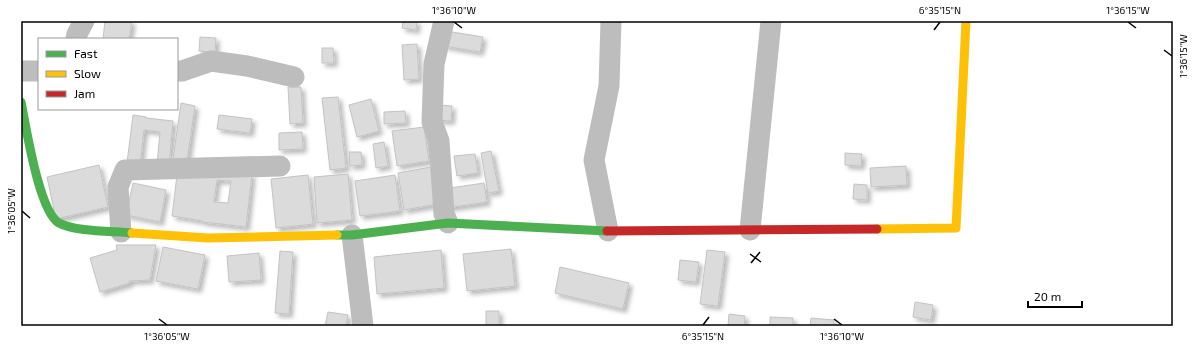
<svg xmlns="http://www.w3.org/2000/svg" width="1194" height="347" font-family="'Exo 2',sans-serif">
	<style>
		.building { fill: #dbdbdb; stroke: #c3c3c3; fill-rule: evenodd; filter: url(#shadow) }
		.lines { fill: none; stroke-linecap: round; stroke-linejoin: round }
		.street { stroke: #bdbdbd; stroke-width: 21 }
		.fast { stroke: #4caf50; stroke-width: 9 }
		.slow { stroke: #ffc107; stroke-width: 9 }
		.jam { stroke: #c62828; stroke-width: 9 }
		.ticks { fill: none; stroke: #000; stroke-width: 1.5 }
		.neatline { fill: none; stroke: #000; stroke-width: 1.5 }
		.ticks-label { font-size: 10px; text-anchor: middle; fill: #000 }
	</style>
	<defs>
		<filter id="shadow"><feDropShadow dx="3.5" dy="3.5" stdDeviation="2" flood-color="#0004"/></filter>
	</defs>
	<rect width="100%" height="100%" fill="#fff"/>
	<path class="building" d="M105,21H132L129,39H103Z
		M403,21H417L416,30L402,28Z
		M446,31L483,37L480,52L444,46Z
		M200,37L216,38L215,53L199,51Z
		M417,44L419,79L404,80L402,45Z
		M322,48H333L334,63H322Z
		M288,87H301L303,123L290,124Z
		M338,97L346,168L330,170L322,98Z
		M371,99L379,131L357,137L349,105Z
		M181,103L195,106L187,161L173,159Z
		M438,105L452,106L451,121L436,120Z
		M405,111L406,123L384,124V112Z
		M133,115L146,117V118L173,121L169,166L157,165L160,132L144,130L140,165L127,163Z
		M219,115L252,119L250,133L217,129Z
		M424,127L429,161L397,166L392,131Z
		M302,132L303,149L279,150V133Z
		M384,142L388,166L376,168L373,144Z
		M491,151L499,191L488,193L481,153Z
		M349,152H361L362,165L350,166Z
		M845,153L862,154L861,166L845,165Z
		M475,154L478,173L457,176L454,156Z
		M99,165L108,207L56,219L47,177Z
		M906,166L907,185L871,187L870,168Z
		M431,167L437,204L404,210L398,173Z
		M252,174L246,227L203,222V221L172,216L177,175ZM217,180L231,181L228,203L214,202Z
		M348,174L352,220L317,223L314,177Z
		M308,175L313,224L276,228L271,179Z
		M395,175L400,211L360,216L355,181Z
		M133,183L166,190L160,222L126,215Z
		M484,183L487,202L446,208L443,189Z
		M854,184L867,185V200L853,199Z
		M116,245H156L150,280L129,281L130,283L100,292L90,258L117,250Z
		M163,247L205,255L198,289L156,281Z
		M511,249L515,286L467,291L463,254Z
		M441,250L444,288L377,294L374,257Z
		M707,250L725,252L718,306L700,304Z
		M280,251L293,252L289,314L275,313Z
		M259,253L261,280L229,282L227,256Z
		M680,260L699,262L696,282L678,280Z
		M560,267L629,283L623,309L555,293Z
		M915,302L933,305L931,320L913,317Z
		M486,311H499V326H486Z
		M328,312L348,315L346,326H325Z
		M729,314L745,316L744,326H728Z
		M770,317L793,318V326H770Z
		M811,318L834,320V326H810Z"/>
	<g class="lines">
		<path class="street" d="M444,21L434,64L432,122L439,141L444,214L448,223
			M76,39L77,34L84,21
			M21,71H39
			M177,71H182L211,61L247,66L294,77
			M750,230L771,21
			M608,231L594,160L609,86L611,21
			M121,232L118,187L125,170L280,166
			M352,235L363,326"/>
		<path class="fast" d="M21,102C26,126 39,212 59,223C76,232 112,231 132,233
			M337,235H352L448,223L607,231"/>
		<path class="slow" d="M877,229L956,228L966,21
			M132,233L208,238L337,235"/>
		<path class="jam" d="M607,231L877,229"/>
	</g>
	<path class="ticks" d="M454,22L462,28M1128,22L1136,28M934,30L940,22M1164,50L1172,56M22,211L30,218M750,254L761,262M751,263L760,252M159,319L167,325M834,319L842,325M703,325L709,317"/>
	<rect width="1194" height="347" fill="none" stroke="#ffffff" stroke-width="44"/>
	<rect x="38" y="38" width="140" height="72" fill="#ffffff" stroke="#999999"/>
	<rect x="46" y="51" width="20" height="6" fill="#4caf50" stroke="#999999"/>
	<text x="74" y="58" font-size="12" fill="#000000">Fast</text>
	<rect x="46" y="71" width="20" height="6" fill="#ffc107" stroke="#999999"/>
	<text x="74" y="78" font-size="12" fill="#000000">Slow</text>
	<rect x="46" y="91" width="20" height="6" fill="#c62828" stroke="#999999"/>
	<text x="74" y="98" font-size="12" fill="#000000">Jam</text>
	<path d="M1028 301v6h54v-6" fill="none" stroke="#000000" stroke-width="2"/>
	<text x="1034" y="301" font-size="12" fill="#000000" stroke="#ffffff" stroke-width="3" paint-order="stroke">20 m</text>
	<rect x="22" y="22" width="1150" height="303" class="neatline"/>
	<g class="ticks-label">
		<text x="454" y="14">1°36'10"W</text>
		<text x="940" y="14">6°35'15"N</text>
		<text x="1128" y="14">1°36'15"W</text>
		<text transform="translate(1183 56) rotate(-90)" y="4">1°36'15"W</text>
		<text transform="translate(11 211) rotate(-90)" y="4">1°36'05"W</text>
		<text x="167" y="340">1°36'05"W</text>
		<text x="703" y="340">6°35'15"N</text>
		<text x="842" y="340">1°36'10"W</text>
	</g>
</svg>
